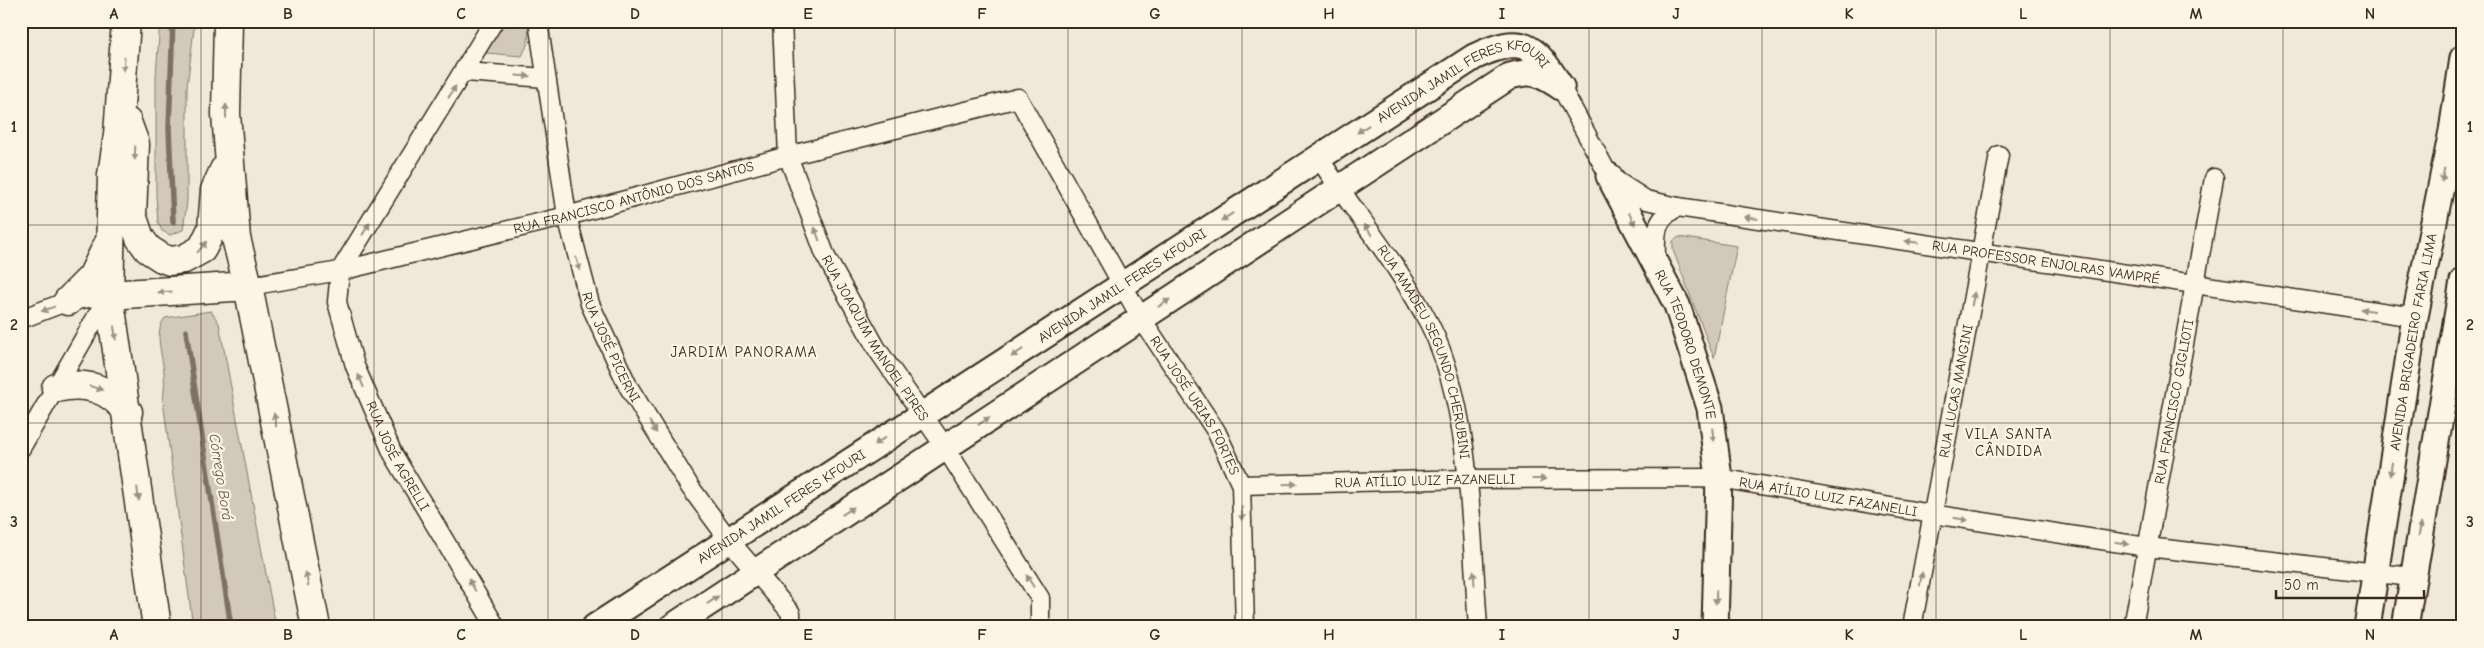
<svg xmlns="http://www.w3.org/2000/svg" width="2484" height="648" font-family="'Comic Neue',sans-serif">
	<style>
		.green { fill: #d2c9ba; stroke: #867a6c }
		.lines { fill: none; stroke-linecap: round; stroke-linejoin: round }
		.stream { stroke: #7e7163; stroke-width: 5.5 }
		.street-casing { stroke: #3b2a1e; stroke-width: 21 }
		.secondary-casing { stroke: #3b2a1e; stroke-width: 29 }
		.primary-casing { stroke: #3b2a1e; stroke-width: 31 }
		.street { stroke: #fcf5e5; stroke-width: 18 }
		.secondary { stroke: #fcf5e5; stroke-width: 25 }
		.primary { stroke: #fcf5e5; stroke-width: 28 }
		.oneway { fill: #9c9082 }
		.grid { fill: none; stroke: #3b2a1e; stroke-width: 1; stroke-opacity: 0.55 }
		.labels { text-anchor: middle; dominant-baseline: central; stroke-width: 4.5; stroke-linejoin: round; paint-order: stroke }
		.street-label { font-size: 14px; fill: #3b2a1e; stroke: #fcf5e5 }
		.neighbourhood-label { font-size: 15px; letter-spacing: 1px; fill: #3b2a1e; stroke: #fcf5e5 }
		.water-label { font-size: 15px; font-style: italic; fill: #625346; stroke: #fcf5e5 }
		.neatline { fill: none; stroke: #3b2a1e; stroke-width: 2 }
		.grid-label { font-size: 16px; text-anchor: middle; font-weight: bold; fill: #3b2a1e }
	</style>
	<rect width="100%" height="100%" fill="#f0e9d9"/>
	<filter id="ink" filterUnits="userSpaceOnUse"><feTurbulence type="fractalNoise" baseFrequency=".02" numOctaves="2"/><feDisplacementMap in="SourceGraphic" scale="10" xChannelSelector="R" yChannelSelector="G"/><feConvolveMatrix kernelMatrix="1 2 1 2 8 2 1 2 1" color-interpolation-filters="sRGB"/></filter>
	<g filter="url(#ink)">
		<path class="green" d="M160,21H195L187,87V202L183,230L170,235L162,231L158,222L156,196V76Z
			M501,21H529L528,43L522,56L486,53Z
			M1679,237L1737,246L1714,358L1673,250V241Z
			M211,311L219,323L276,627H193L163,401C164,392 165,382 164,373C163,356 153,333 165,318Z"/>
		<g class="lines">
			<path class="stream" d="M173,21L169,128L173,222
				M186,331L231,627"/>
			<defs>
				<g id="street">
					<path id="s1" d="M494,21L340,271L337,302L355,366L393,454L496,627"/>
					<path id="s2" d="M538,21L567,216L590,304L628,386L690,487L729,540L791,613V627"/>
					<path id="s3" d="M782,21L788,156L826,257L877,349L945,447L1040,598V627"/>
					<path d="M465,72L546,78"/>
					<path id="s4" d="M1561,87L1609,176L1646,200L1678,207L2415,317"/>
					<path id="s5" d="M1319,158C1355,214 1399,265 1430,325C1472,409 1471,534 1478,627"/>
					<path d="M1656,262C1656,237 1652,220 1678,207"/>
					<path id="s6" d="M248,286L340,271L567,216L788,156L1018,98L1141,318L1216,431L1241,485L1245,627"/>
					<path d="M21,319L68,301L109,295"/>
					<path d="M21,448L109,295"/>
					<path id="s7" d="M1241,485L1468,479L1719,478L1932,514L2147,547L2412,577"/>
					<path id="s8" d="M1912,627L1999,155"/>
					<path id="s9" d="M2133,627L2214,178"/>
				</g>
				<g id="secondary">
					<path id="s10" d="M1609,176L1677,305L1710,408L1719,478L1715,627"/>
					<path id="s11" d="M595,627L1474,57C1523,34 1533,43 1561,87"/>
					<path d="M672,627L1510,76C1534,69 1540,74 1561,87"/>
					<path id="s12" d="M2367,627L2415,317L2452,131L2463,58"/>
					<path d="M2405,627L2463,281"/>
				</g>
				<path id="primary" d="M126,21L118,135L112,175L109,295L157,627
					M228,21L226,114L236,238L248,286L316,627
					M127,122L135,144L132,215L140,238L148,249L162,258L170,261L184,259L202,249L212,229L215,190L224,170
					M109,295L248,286
					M68,301L92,277L107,246
					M56,388C86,381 108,388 128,412"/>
			</defs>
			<use href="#street" class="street-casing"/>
			<use href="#secondary" class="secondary-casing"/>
			<use href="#primary" class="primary-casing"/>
			<use href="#street" class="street"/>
			<use href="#secondary" class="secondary"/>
			<use href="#primary" class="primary"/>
		</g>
		<defs><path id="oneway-solid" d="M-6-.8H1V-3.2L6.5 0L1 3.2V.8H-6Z" transform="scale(1.25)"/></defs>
		<g class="oneway">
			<use href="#oneway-solid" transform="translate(124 64) rotate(95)"/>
			<use href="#oneway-solid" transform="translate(523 76) rotate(4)"/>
			<use href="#oneway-solid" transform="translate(452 92) rotate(-58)"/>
			<use href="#oneway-solid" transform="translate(226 111) rotate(-90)"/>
			<use href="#oneway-solid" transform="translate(1363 129) rotate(147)"/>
			<use href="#oneway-solid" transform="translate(135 153) rotate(92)"/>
			<use href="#oneway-solid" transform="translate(2443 175) rotate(101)"/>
			<use href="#oneway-solid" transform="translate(1227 217) rotate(147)"/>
			<use href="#oneway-solid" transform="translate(1751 218) rotate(-172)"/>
			<use href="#oneway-solid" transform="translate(1632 219) rotate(62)"/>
			<use href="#oneway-solid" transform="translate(366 229) rotate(-58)"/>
			<use href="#oneway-solid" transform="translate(1368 230) rotate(-126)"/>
			<use href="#oneway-solid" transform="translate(817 234) rotate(-110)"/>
			<use href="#oneway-solid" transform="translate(1912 242) rotate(-172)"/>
			<use href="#oneway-solid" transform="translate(202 247) rotate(-50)"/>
			<use href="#oneway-solid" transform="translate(578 264) rotate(74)"/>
			<use href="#oneway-solid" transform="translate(165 292) rotate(176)"/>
			<use href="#oneway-solid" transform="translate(1973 299) rotate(-79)"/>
			<use href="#oneway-solid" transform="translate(1164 303) rotate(-33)"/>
			<use href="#oneway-solid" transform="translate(48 309) rotate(160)"/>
			<use href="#oneway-solid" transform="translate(2367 310) rotate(-171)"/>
			<use href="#oneway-solid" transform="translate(115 333) rotate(81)"/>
			<use href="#oneway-solid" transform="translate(1017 353) rotate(147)"/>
			<use href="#oneway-solid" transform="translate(361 381) rotate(-113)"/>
			<use href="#oneway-solid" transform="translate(96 388) rotate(18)"/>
			<use href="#oneway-solid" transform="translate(275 420) rotate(-101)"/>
			<use href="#oneway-solid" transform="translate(984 421) rotate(-33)"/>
			<use href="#oneway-solid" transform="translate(653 427) rotate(59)"/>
			<use href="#oneway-solid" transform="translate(1713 435) rotate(83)"/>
			<use href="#oneway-solid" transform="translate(880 441) rotate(147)"/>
			<use href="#oneway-solid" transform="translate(2391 469) rotate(99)"/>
			<use href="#oneway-solid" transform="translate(1539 479)"/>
			<use href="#oneway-solid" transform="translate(1290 484) rotate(-1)"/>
			<use href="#oneway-solid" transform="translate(138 494) rotate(83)"/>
			<use href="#oneway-solid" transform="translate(848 511) rotate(-33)"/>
			<use href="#oneway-solid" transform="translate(1242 514) rotate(88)"/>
			<use href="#oneway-solid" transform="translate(1961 519) rotate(9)"/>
			<use href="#oneway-solid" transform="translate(2420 529) rotate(-80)"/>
			<use href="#oneway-solid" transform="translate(2122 543) rotate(9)"/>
			<use href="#oneway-solid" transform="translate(1474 578) rotate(-94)"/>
			<use href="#oneway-solid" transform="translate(307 579) rotate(-101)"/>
			<use href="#oneway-solid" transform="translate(1921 579) rotate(-80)"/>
			<use href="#oneway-solid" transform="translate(1030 581) rotate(-122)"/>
			<use href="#oneway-solid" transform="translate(472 585) rotate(-120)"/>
			<use href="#oneway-solid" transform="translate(1716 597) rotate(92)"/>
			<use href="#oneway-solid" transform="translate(713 600) rotate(-33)"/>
		</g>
	</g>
	<path class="grid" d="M201,21V627M374,21V627M548,21V627M722,21V627M895,21V627M1068,21V627M1242,21V627M1416,21V627M1589,21V627M1762,21V627M1936,21V627M2110,21V627M2283,21V627M21,225H2463M21,423H2463"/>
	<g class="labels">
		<g class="street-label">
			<text stroke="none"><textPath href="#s11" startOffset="1032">AVENIDA JAMIL FERES KFOURI</textPath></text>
			<text stroke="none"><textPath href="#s6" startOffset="396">RUA FRANCISCO ANTÔNIO DOS SANTOS</textPath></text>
			<text stroke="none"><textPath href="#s4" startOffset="550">RUA PROFESSOR ENJOLRAS VAMPRÉ</textPath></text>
			<text stroke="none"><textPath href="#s11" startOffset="628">AVENIDA JAMIL FERES KFOURI</textPath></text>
			<text stroke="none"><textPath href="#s3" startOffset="338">RUA JOAQUIM MANOEL PIRES</textPath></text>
			<text stroke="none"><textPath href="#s12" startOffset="289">AVENIDA BRIGADEIRO FARIA LIMA</textPath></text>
			<text stroke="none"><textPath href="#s10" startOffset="186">RUA TEODORO DEMONTE</textPath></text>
			<text stroke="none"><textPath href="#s2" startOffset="336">RUA JOSÉ PICERNI</textPath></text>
			<text stroke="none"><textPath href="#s5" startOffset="224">RUA AMADEU SEGUNDO CHERUBINI</textPath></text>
			<text stroke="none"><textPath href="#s8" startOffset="240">RUA LUCAS MANGINI</textPath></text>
			<text stroke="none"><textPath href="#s9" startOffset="229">RUA FRANCISCO GIGLIOTI</textPath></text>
			<text stroke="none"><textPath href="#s6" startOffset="1148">RUA JOSÉ URIAS FORTES</textPath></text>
			<text stroke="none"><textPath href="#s1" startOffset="491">RUA JOSÉ AGRELLI</textPath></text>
			<text stroke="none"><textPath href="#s7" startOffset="184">RUA ATÍLIO LUIZ FAZANELLI</textPath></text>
			<text stroke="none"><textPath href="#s7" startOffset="589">RUA ATÍLIO LUIZ FAZANELLI</textPath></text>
			<text stroke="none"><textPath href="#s11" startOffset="222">AVENIDA JAMIL FERES KFOURI</textPath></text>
		</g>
		<g class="neighbourhood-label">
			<text x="744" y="352">JARDIM PANORAMA</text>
			<text x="2009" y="434">VILA SANTA<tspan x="2009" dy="17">CÂNDIDA</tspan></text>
		</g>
		<g class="water-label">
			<text transform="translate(221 477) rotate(81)">Córrego Borá</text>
		</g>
	</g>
	<rect width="2484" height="648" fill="none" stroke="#fcf5e5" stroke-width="55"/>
	<path d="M2276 590v8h148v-8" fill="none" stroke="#3b2a1e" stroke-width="2.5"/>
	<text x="2284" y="590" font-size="15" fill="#3b2a1e" stroke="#fcf5e5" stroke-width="4" paint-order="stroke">50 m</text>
	<rect x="28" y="28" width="2428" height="592" class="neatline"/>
	<g class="grid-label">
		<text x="114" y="19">A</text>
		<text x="288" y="19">B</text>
		<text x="461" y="19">C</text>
		<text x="635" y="19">D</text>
		<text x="808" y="19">E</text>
		<text x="982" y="19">F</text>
		<text x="1155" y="19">G</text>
		<text x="1329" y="19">H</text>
		<text x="1502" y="19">I</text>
		<text x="1676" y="19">J</text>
		<text x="1849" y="19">K</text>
		<text x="2023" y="19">L</text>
		<text x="2196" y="19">M</text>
		<text x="2370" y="19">N</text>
		<text x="14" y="132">1</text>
		<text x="2470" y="132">1</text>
		<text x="14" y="330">2</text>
		<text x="2470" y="330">2</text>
		<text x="14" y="527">3</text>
		<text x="2470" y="527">3</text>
		<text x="114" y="640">A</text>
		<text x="288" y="640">B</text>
		<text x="461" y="640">C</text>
		<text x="635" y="640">D</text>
		<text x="808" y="640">E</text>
		<text x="982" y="640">F</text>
		<text x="1155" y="640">G</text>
		<text x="1329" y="640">H</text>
		<text x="1502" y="640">I</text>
		<text x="1676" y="640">J</text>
		<text x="1849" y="640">K</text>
		<text x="2023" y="640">L</text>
		<text x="2196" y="640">M</text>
		<text x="2370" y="640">N</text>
	</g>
</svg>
